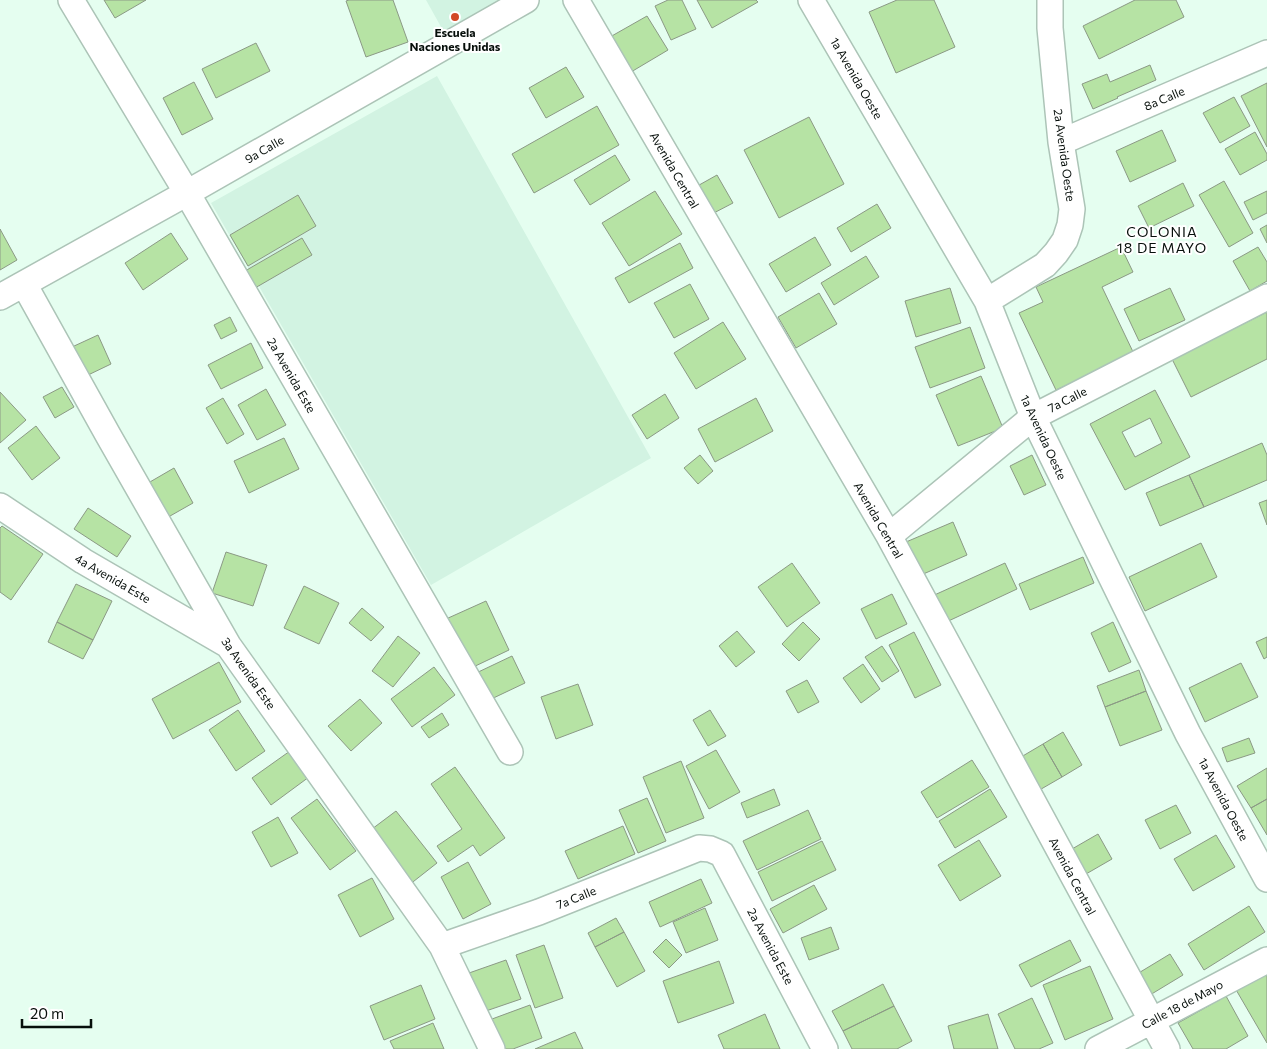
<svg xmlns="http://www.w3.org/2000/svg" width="1267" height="1049" font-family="Commissioner,sans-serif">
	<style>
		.built { fill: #d2f3e2 }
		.building { fill: #b6e3a4; stroke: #8b9985; fill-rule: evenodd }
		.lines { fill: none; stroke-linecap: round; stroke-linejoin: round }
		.minor-casing { stroke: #acc4b7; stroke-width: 28 }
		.minor { stroke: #fff; stroke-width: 25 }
		.poi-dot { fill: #d24826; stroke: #fff; stroke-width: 2 }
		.labels { text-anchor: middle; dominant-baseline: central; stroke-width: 4; stroke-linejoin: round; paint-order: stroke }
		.poi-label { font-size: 12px; font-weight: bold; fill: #070f0b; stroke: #fff }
		.street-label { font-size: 12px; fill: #070f0b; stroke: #fff }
		.neighbourhood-label { font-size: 14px; letter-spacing: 1px; fill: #070f0b; stroke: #fff }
	</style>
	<rect width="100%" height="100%" fill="#e5fef0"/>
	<path class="built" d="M426,0H504L445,34Z
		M437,76L651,458L431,585L211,203Z"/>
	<path class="building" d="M104,0H146L115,18Z
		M349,0H393L408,42L366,57L346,1Z
		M668,0H682L696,29L671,40L655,6Z
		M697,0H756L758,2L712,28Z
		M897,0H934L955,47L896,73L869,12Z
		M1135,0H1176L1184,17L1099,59L1083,26Z
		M647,16L668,50L631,72L610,37Z
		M256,43L270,71L216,98L202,69Z
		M1150,65L1156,80L1117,97L1118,98L1093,109L1082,84L1107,74L1110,82Z
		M566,67L584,97L546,118L529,88Z
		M194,82L213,119L182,135L163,98Z
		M1267,83V147L1241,96Z
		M1234,97L1250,126L1220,143L1203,113Z
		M597,106L619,145L534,193L512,154Z
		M809,117L844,184L779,218L744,150Z
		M1162,130L1176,161L1130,182L1116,151Z
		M1255,132L1267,154V160L1240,175L1225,149Z
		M615,155L630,180L590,205L574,180Z
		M717,175L733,203L708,216L692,189Z
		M1224,181L1253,233L1229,247L1199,195Z
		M1183,183L1194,206L1149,228L1138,206Z
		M655,191L682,234L629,266L602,223Z
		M1267,191V213L1253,220L1244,202Z
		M298,195L316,226L248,266L230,235Z
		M877,204L891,228L851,252L837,228Z
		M1267,225V243L1260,229Z
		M0,229L17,260L0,270Z
		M171,233L188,259L143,290L125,263Z
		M815,237L831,265L786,292L769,264Z
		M302,238L312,255L255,288L245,271Z
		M680,243L693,268L629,303L615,278Z
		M1121,247L1133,272L1102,287L1135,356L1081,381L1080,379L1056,390L1019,313L1043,302L1036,287Z
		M1258,247L1267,262V281L1250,291L1233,261Z
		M866,256L879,277L834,305L821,283Z
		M690,284L709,319L674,338L654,303Z
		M950,288L961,323L916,337L905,301Z
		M1170,288L1185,320L1139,341L1124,309Z
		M819,293L837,324L796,348L778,317Z
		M1267,312V359L1191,397L1172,359Z
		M230,317L237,331L221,339L214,325Z
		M723,322L746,359L696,389L674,353Z
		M970,327L985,368L930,388L915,347Z
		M98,335L111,364L86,376L72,347Z
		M251,343L263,368L221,389L208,365Z
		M981,376L1003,428L958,446L936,395Z
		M62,387L74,407L55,418L43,397Z
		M266,389L286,425L257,440L238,405Z
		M1155,390L1190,457L1125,490L1090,424ZM1150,418L1162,443L1135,457L1122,432Z
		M0,392L26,420L0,443Z
		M665,394L679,418L647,439L632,415Z
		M223,398L244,434L227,444L206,408Z
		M756,398L773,431L715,462L698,429Z
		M36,426L60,458L32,480L8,448Z
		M284,438L299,469L249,493L234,461Z
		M1262,443L1267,455V480L1204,507L1189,475Z
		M700,455L713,471L698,484L684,468Z
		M1032,455L1046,485L1024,495L1010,466Z
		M174,468L193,503L163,520L143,486Z
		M1189,475L1204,507L1160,526L1146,493Z
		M1267,500V525L1259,503Z
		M88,508L131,536L117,557L74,529Z
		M953,522L967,555L921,575L906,542Z
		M2,526L43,554L11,600L0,592V528Z
		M1201,543L1217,577L1145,611L1129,577Z
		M226,552L267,565L253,606L212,593Z
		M1083,557L1094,583L1030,610L1019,584Z
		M792,563L820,603L787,627L758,587Z
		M1005,563L1017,589L942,624L930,597Z
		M76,584L112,601L93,640L57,622Z
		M304,586L339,603L319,644L284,628Z
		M892,594L907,624L876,639L861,609Z
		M486,601L509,650L469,669L446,619Z
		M362,608L384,627L371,641L349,623Z
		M57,622L93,640L83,659L48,642Z
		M803,622L820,639L799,661L782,644Z
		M1113,622L1131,662L1109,672L1091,633Z
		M737,631L755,652L736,667L719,646Z
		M914,632L941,685L915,698L889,645Z
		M398,636L420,653L393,687L372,671Z
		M1267,637V657L1264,659L1256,642Z
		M882,646L899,671L882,682L865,657Z
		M512,656L525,683L485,702L472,675Z
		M219,662L241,702L173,739L152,699Z
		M1241,663L1258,697L1205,722L1189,688Z
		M863,664L880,689L861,703L843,678Z
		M434,667L455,695L412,727L391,699Z
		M1139,670L1146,691L1105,707L1097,686Z
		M807,680L819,702L798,713L786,691Z
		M578,684L593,725L556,739L541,697Z
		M1146,691L1162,730L1120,746L1105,707Z
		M360,699L382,723L351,751L328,726Z
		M238,710L265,751L236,771L209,730Z
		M710,710L726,736L708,746L693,720Z
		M442,713L449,725L429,738L421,727Z
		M1063,732L1082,765L1062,777L1043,744Z
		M1249,738L1255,753L1227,762L1222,748Z
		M1043,744L1062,777L1036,792L1016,760Z
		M716,750L740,792L709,809L686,766Z
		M290,751L309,777L271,805L252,778Z
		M972,760L989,787L937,818L921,792Z
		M681,761L704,818L666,833L643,777Z
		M455,767L505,838L480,856L473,845L448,862L437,846L462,829L431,784Z
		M1267,768V799L1251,808L1237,786Z
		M774,789L780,805L747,818L741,803Z
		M990,789L1007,817L955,848L939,821Z
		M647,798L666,841L638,853L619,810Z
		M317,799L356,851L330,870L291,818Z
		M1267,799V835L1251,808Z
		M1176,805L1191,833L1160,849L1145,820Z
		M808,810L821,839L757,870L743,841Z
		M396,811L437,863L409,885L368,832Z
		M278,817L298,853L271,867L252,832Z
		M623,826L635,854L578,879L565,851Z
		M1098,834L1112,859L1086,874L1072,849Z
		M1216,835L1235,867L1193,891L1174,859Z
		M979,840L1001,876L960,901L938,865Z
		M822,841L836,870L772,901L758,872Z
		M468,862L491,904L463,919L441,877Z
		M372,878L394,919L360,937L338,895Z
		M701,879L712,903L660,927L649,902Z
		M814,885L827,909L783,933L770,909Z
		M1249,906L1265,932L1204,970L1188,944Z
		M705,908L718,940L686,953L673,922Z
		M616,918L624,932L595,947L588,933Z
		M831,927L839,949L809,960L801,938Z
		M624,932L645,971L617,987L595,947Z
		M666,939L682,955L669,968L653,952Z
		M1070,940L1081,961L1031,987L1019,965Z
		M544,945L563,998L535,1008L516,955Z
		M1170,954L1183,975L1145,998L1132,977Z
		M506,960L521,999L483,1012L469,973Z
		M719,961L734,1003L678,1023L663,981Z
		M1090,966L1113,1019L1065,1040L1043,985Z
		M1267,969V1043L1235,988Z
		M883,984L894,1006L843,1031L832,1011Z
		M421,985L435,1019L384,1040L370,1006Z
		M1226,996L1248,1036L1226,1049H1193L1178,1023Z
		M1032,998L1053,1043L1039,1049H1015L998,1014Z
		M530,1005L542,1038L513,1049H503L492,1019Z
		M894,1006L912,1041L897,1049H852L843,1031Z
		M765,1014L780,1049H724L718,1035Z
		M988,1014L998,1049H954L948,1026Z
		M433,1023L444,1049H394L390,1041Z
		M575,1032L583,1049H535Z"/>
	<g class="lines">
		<defs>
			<path id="minor" d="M71,0L187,193L510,752
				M576,0L889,536L1167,1049
				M811,0L987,301L1033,417L1188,734L1267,879
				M1061,142L1267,53
				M24,284L108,435L228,645L442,946L492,1049
				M0,297L187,193L526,0
				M987,301L1045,265L1056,253L1065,240L1070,225L1072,209L1061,142L1050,28V0
				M0,506L83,561L226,644
				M889,536L1033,417L1267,297
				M442,946L539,912L699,848L710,849L722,854L825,1049
				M1098,1049L1267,960"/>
		</defs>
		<use href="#minor" class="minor-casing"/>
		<use href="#minor" class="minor"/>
	</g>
	<circle class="poi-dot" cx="455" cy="17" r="5"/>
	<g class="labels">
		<g class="poi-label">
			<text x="455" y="32">Escuela<tspan x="455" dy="14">Naciones Unidas</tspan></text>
		</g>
		<g class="street-label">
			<text transform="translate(857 78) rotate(60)">1a Avenida Oeste</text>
			<text transform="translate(1164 98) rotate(-23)">8a Calle</text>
			<text transform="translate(264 149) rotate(-30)">9a Calle</text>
			<text transform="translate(1065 155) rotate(82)">2a Avenida Oeste</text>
			<text transform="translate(675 170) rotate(60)">Avenida Central</text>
			<text transform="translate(292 375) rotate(60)">2a Avenida Este</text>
			<text transform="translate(1067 399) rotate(-27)">7a Calle</text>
			<text transform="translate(1044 437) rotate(65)">1a Avenida Oeste</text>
			<text transform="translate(879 520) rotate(60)">Avenida Central</text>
			<text transform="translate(113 578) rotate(30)">4a Avenida Este</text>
			<text transform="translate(249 673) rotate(55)">3a Avenida Este</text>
			<text transform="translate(1224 799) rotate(62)">1a Avenida Oeste</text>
			<text transform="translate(1073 876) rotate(62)">Avenida Central</text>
			<text transform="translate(576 897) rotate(-22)">7a Calle</text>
			<text transform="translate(771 946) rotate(62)">2a Avenida Este</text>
			<text transform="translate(1182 1004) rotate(-28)">Calle 18 de Mayo</text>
		</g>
		<g class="neighbourhood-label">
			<text x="1162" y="231">COLONIA<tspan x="1162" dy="16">18 DE MAYO</tspan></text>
		</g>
	</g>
	<path d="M22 1019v8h69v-8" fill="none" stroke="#070f0b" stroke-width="2.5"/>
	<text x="30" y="1019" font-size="15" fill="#070f0b" stroke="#ffffff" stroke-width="4" paint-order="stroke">20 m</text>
</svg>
